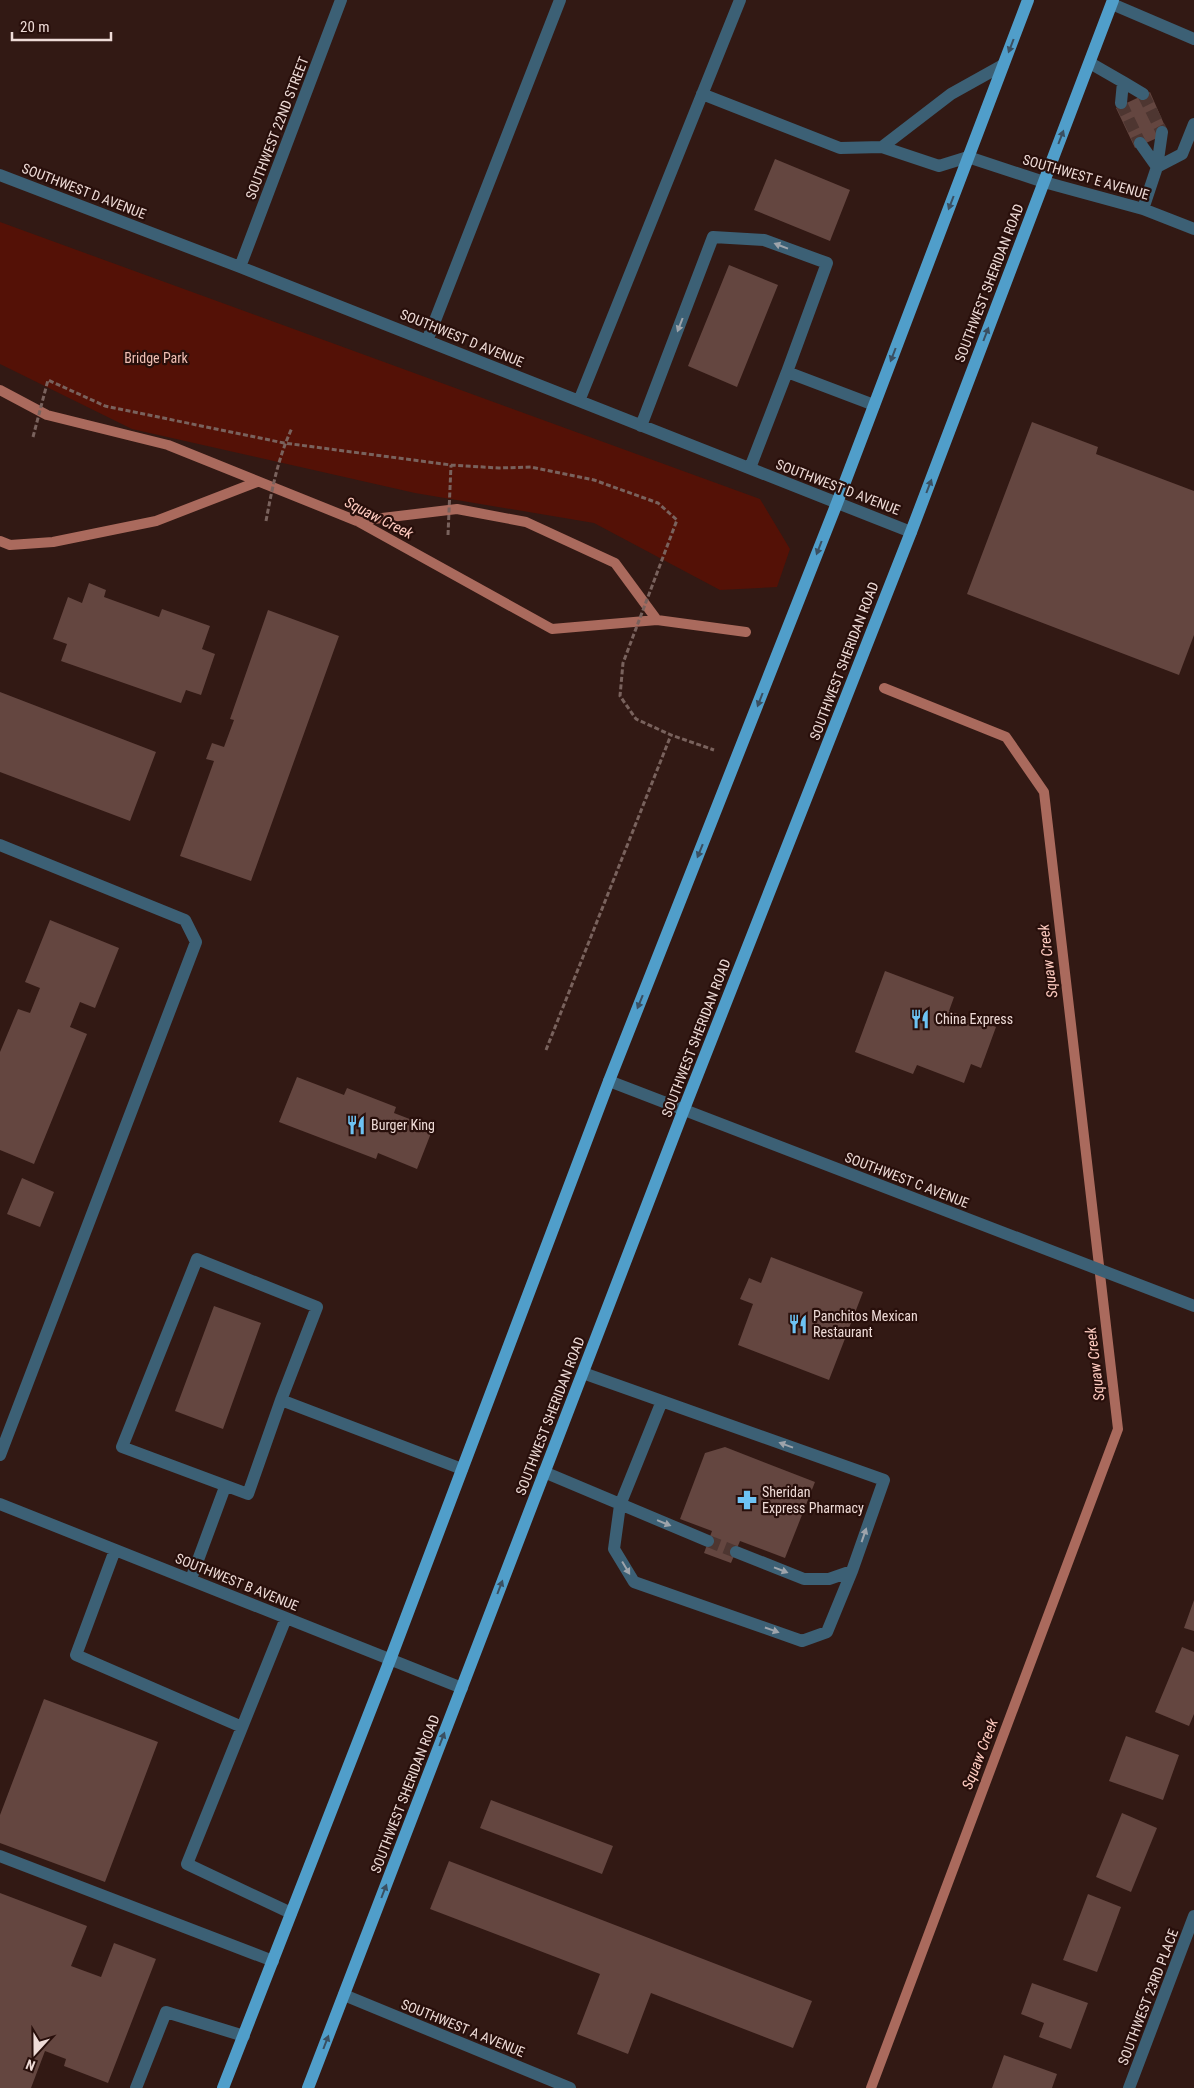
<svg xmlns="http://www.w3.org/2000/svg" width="1194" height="2088" font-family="'Roboto Condensed',sans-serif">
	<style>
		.green { fill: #541106 }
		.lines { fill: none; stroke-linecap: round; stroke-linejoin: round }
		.stream { stroke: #aa6a5d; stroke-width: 10 }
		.building { fill: #644640 }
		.minor-tunnel { stroke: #4e3631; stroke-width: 12; stroke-dasharray: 12 6; stroke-linecap: butt }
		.path { stroke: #79625d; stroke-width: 3; stroke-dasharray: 5 2.5; stroke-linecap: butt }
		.minor { stroke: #3c6075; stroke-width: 12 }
		.major { stroke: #509eca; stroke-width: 12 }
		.oneway { fill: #3a4f61 }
		.oneway2 { fill: #9ea4ab }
		.labels { text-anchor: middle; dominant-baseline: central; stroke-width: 4.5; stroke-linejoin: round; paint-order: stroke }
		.street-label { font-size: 14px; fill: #eedbd7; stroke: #280f0b }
		.park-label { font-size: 14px; fill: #f0bfb4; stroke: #280f0b }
		.poi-label { font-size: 14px; fill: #eedbd7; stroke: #280f0b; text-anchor: start }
		.water-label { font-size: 15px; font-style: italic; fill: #ffccc1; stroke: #280f0b }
	</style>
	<rect width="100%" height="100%" fill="#321914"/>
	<path class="green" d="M0,222L760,499L790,549L777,587L720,590L594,523L415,493L132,429L0,364Z"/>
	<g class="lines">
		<path class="stream" d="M0,390L47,415L168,445L357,521L552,629L657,620L746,632
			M357,521L457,509L526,522L615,563L657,620
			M0,541L10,545L53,542L156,521L257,482
			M871,2088L1118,1429L1044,792L1006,737L884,688"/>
	</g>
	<path class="building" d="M1150,92L1168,133L1135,148L1116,108Z
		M775,159L850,190L830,241L754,210Z
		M729,265L778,285L737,387L688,366Z
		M1032,422L1098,447L1096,454L1194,491V635L1179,675L967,594Z
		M89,583L106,590L104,597L159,617L162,609L210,626L202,649L215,654L201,695L186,690L181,703L61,661L67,644L53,639L68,597L82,603Z
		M268,610L339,636L251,881L180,856L214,761L206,759L212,743L224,747L234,720L230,719Z
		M0,692L156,752L130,821L0,772Z
		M50,920L119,948L95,1008L80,1002L70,1027L87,1034L34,1164L0,1150V1052L18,1009L30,1013L40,988L25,982Z
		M885,971L954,997L949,1011L996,1027L981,1068L971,1064L964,1083L917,1065L913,1074L855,1052Z
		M297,1077L344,1095L347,1088L396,1107L394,1113L433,1128L417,1169L378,1153L376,1159L279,1122Z
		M22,1178L54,1192L40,1227L7,1214Z
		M771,1257L863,1292L829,1380L738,1345L753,1304L740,1299L749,1278L761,1283Z
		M214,1306L261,1323L223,1429L175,1411Z
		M725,1447L815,1482L785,1558L740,1541L731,1563L704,1553L712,1531L680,1519L705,1453Z
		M1194,1600V1631L1184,1628Z
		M1182,1647L1194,1652V1714L1189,1726L1155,1712Z
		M44,1699L158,1742L105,1882L0,1843V1815Z
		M1126,1736L1179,1755L1163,1800L1109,1781Z
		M491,1800L613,1846L602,1874L480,1828Z
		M1122,1813L1157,1828L1131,1892L1096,1877Z
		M449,1861L812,2001L793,2048L651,1993L628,2054L577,2034L600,1974L430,1909Z
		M0,1893L87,1926L71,1966L101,1977L114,1943L156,1959L108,2083L64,2066L66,2059L45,2051L31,2088H0Z
		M1088,1894L1121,1907L1097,1972L1063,1960Z
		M1032,1983L1088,2003L1071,2049L1039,2037L1044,2023L1021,2014Z
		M1004,2055L1057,2074L1052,2088H992Z"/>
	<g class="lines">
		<path class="minor-tunnel" d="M1143,94L1162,132
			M1121,103L1140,143
			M708,1541L736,1552"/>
		<path class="path" d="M33,437L48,380L105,406L284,443L451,465L499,468L531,467L594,480L658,503L677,520L623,663L620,696L636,719L671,735L714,750
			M266,521C272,489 278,458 292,428
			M448,535L451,465
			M546,1050L671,735"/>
		<path class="minor" d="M1112,4L1194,39
			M1090,63L1123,82L1121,103
			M1123,82L1143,94
			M702,94L840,148L882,147L939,166L968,157L1044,182L1143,209L1194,229
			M1140,143L1157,167
			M882,147L951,94L1003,65
			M1157,167L1162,132
			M0,175L240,267L911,532
			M1143,209L1157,167L1182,154L1194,124
			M240,267L341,0
			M427,341L560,0
			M579,401L740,0
			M641,426L713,237L764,240L827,263L787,372
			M750,468L787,372L874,405
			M0,845L185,920L196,942L0,1455
			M609,1081L1194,1306
			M583,1373L884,1480L852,1571L827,1632L802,1641L634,1582L614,1549L620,1505L662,1401
			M281,1400L317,1307L197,1259L122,1447L248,1494L281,1400L462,1469
			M544,1472L708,1541
			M0,1504L462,1688
			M115,1550L76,1655L242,1727
			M736,1552L804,1579H829L852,1571
			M191,1579L225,1487
			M286,1618L187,1864L291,1913
			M0,1856L273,1961
			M344,1995L570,2088
			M136,2088L166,2012L244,2036
			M1129,2088L1194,1916"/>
		<path class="major" d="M223,2088L390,1660L609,1081L837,503L1028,0
			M308,2088L684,1109L911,532L1113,0"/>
	</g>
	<defs><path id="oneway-solid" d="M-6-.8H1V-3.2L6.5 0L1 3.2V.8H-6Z" transform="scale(1.25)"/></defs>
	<g class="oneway">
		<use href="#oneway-solid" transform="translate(1011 46) rotate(111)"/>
		<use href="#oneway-solid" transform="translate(1061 137) rotate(-69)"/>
		<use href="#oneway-solid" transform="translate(951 203) rotate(111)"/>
		<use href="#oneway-solid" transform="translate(986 334) rotate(-69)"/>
		<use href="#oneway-solid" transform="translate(893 355) rotate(111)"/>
		<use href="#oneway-solid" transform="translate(929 486) rotate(-69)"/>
		<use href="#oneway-solid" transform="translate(819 548) rotate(111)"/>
		<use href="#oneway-solid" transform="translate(760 700) rotate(111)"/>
		<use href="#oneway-solid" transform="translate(700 851) rotate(112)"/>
		<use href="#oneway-solid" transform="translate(640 1002) rotate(112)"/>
		<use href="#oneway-solid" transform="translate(500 1587) rotate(-69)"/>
		<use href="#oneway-solid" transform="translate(442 1739) rotate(-69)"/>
		<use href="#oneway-solid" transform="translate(384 1891) rotate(-69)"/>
		<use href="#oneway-solid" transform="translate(326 2042) rotate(-69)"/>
	</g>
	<g class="oneway2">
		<use href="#oneway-solid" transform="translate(781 246) rotate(-159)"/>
		<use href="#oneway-solid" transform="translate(680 325) rotate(111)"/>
		<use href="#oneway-solid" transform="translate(786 1445) rotate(-160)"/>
		<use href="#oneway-solid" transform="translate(664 1523) rotate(22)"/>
		<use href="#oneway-solid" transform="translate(864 1535) rotate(-71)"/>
		<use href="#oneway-solid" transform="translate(626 1568) rotate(59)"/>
		<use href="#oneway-solid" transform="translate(781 1570) rotate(21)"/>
		<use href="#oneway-solid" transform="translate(772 1630) rotate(19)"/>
	</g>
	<defs>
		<symbol id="restaurant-bare" viewBox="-9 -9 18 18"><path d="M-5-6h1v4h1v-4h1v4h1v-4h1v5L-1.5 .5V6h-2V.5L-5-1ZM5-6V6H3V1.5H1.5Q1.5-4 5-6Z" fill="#6dc2f3" stroke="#280f0b" stroke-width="2.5" paint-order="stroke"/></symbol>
		<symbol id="pharmacy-bare" viewBox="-9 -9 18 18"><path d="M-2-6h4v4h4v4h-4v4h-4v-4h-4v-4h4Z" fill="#6dc2f3" stroke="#280f0b" stroke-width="2.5" paint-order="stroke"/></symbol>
	</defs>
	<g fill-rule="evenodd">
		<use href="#restaurant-bare" x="906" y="1005" width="28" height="28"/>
		<use href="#restaurant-bare" x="342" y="1111" width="28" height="28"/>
		<use href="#restaurant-bare" x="784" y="1310" width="28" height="28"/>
		<use href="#pharmacy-bare" x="733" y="1486" width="28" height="28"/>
	</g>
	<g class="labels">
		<g class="street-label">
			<text transform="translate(277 128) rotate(-69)">SOUTHWEST 22ND STREET</text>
			<text transform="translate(1086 177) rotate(16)">SOUTHWEST E AVENUE</text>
			<text transform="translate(84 191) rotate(21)">SOUTHWEST D AVENUE</text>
			<text transform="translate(989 283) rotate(-69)">SOUTHWEST SHERIDAN ROAD</text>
			<text transform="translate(462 338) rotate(22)">SOUTHWEST D AVENUE</text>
			<text transform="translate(838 487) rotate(21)">SOUTHWEST D AVENUE</text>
			<text transform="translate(844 661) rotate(-69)">SOUTHWEST SHERIDAN ROAD</text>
			<text transform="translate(696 1038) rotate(-69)">SOUTHWEST SHERIDAN ROAD</text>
			<text transform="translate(907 1180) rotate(21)">SOUTHWEST C AVENUE</text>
			<text transform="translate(550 1416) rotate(-69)">SOUTHWEST SHERIDAN ROAD</text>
			<text transform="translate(237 1582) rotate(22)">SOUTHWEST B AVENUE</text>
			<text transform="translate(405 1794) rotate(-69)">SOUTHWEST SHERIDAN ROAD</text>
			<text transform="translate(1148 1997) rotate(-69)">SOUTHWEST 23RD PLACE</text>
			<text transform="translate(463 2028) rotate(22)">SOUTHWEST A AVENUE</text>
		</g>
		<g class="park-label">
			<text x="156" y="358">Bridge Park</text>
		</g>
		<g class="poi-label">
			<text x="935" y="1019">China Express</text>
			<text x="371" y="1125">Burger King</text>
			<text x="813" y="1316">Panchitos Mexican<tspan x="813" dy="16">Restaurant</tspan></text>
			<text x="762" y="1492">Sheridan<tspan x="762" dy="16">Express Pharmacy</tspan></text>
		</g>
		<g class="water-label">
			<text transform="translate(379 518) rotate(27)">Squaw Creek</text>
			<text transform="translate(1048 961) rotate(-97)">Squaw Creek</text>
			<text transform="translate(1095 1364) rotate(-97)">Squaw Creek</text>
			<text transform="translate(980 1754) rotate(-69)">Squaw Creek</text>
		</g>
	</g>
	<g transform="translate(35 2053) rotate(201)" stroke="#280f0b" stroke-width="4" paint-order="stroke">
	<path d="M0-4L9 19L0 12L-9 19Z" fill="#eedbd7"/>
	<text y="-8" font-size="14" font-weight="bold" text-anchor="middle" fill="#eedbd7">N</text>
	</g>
	<path d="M12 32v8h99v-8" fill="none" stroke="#eedbd7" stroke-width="2.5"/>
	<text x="20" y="32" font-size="15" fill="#eedbd7" stroke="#280f0b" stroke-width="4" paint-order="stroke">20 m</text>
</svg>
